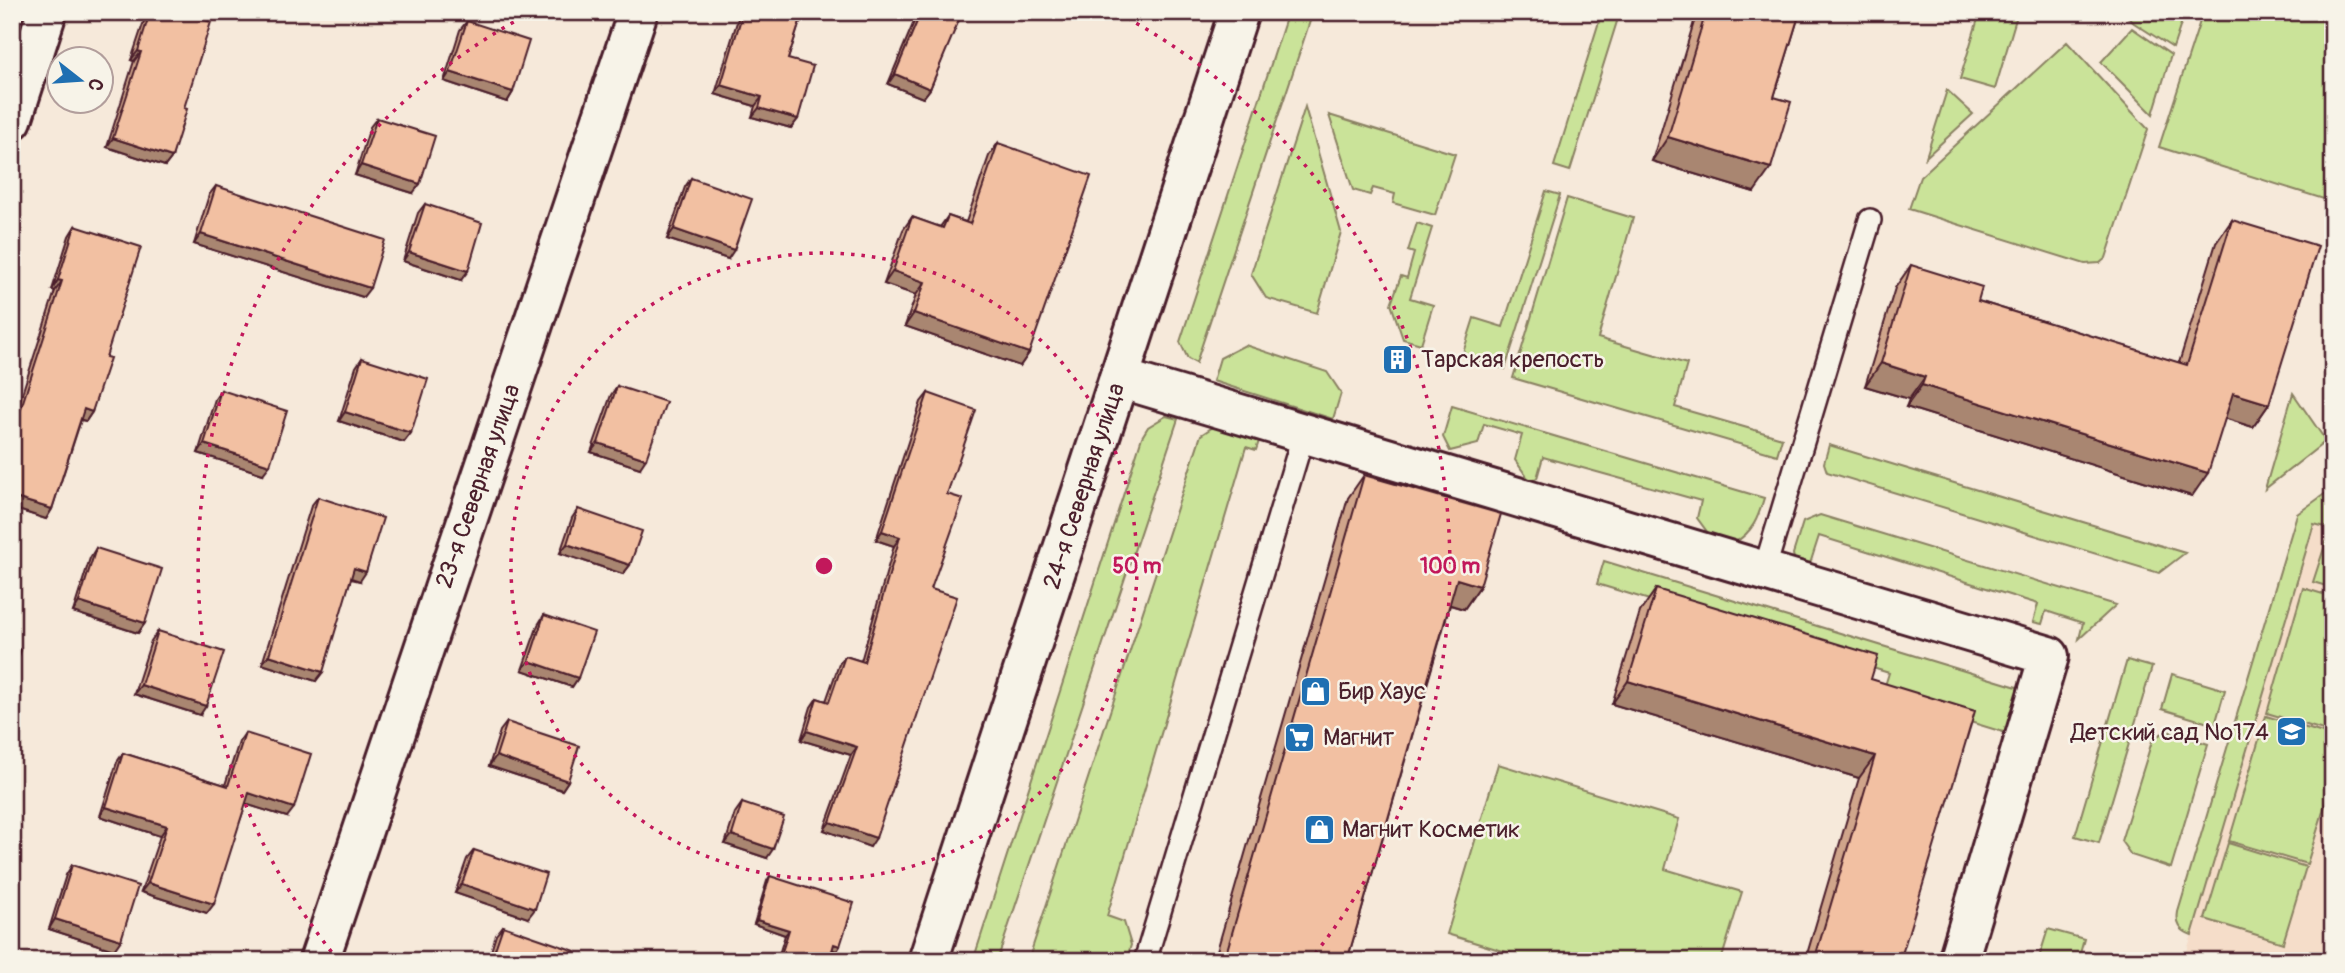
<svg xmlns="http://www.w3.org/2000/svg" width="2345" height="973" font-family="Pangolin,sans-serif">
	<style>
		.built { fill: #f5ddc9 }
		.green { fill: #cae399; stroke: #8a8162; stroke-width: 2 }
		.lines { fill: none; stroke-linecap: round; stroke-linejoin: round }
		.service-casing { stroke: #4a1f2b; stroke-width: 26 }
		.minor-casing { stroke: #4a1f2b; stroke-width: 44 }
		.secondary-casing { stroke: #4a1f2b; stroke-width: 44 }
		.service { stroke: #f7f3e8; stroke-width: 21 }
		.minor { stroke: #f7f3e8; stroke-width: 38 }
		.secondary { stroke: #f7f3e8; stroke-width: 38 }
		.wall { fill: #d0a58b; stroke: #4a1f2b; stroke-width: 2 }
		.shaded-wall { fill: #a98671; stroke: #4a1f2b; stroke-width: 2 }
		.building { fill: #f2c0a2; stroke: #4a1f2b; stroke-width: 2 }
		.ring { fill: none; stroke: #c2185b; stroke-width: 3.5; stroke-dasharray: 3.5 7 }
		.labels { text-anchor: middle; dominant-baseline: central; stroke-width: 5; stroke-linejoin: round; paint-order: stroke }
		.poi-label { font-size: 24px; fill: #4a1f2b; stroke: #f7f3e8; text-anchor: start }
		.street-label { font-size: 24px; fill: #4a1f2b; stroke: #f7f3e8 }
		.centre { fill: #c2185b; stroke: #f7f3e8; stroke-width: 3.5 }
		.ring-label { font-size: 21px; text-anchor: middle; font-weight: bold; fill: #c2185b; stroke: #f7f3e8; stroke-width: 5; stroke-linejoin: round; paint-order: stroke }
	</style>
	<rect width="100%" height="100%" fill="#f6e9da"/>
	<filter id="ink" filterUnits="userSpaceOnUse"><feTurbulence type="fractalNoise" baseFrequency=".0143" numOctaves="2"/><feDisplacementMap in="SourceGraphic" scale="14" xChannelSelector="R" yChannelSelector="G"/><feConvolveMatrix kernelMatrix="1 2 1 2 8 2 1 2 1" color-interpolation-filters="sRGB"/></filter>
	<g filter="url(#ink)">
		<path class="built" d="M2314,524L2333,529V961H2184Z"/>
		<path class="green" d="M1288,12H1313L1196,363L1188,359L1180,342Z
			M1602,12H1620L1570,171L1554,166Z
			M1980,12H2018L1995,89L1960,79Z
			M2122,12H2185L2173,48L2134,23Z
			M2203,12H2333V202L2159,147Z
			M2132,28L2171,55L2153,114L2101,62Z
			M2067,42L2148,129L2106,258L2100,263L2085,264L1909,209L1920,177Z
			M1947,90L1973,114L1926,157Z
			M1305,107L1341,232L1317,313L1266,298L1251,274Z
			M1329,115L1455,154L1435,215L1393,203L1395,194L1373,188L1370,195L1353,190Z
			M1546,191L1560,195L1505,369L1462,356L1474,318L1503,327Z
			M1567,198L1633,218L1598,338L1687,364L1675,407L1782,438L1777,455L1513,378Z
			M1417,223L1432,228L1410,298L1433,305L1421,344L1403,339L1391,304L1401,276L1407,278L1414,253L1408,251Z
			M1245,345L1327,372L1341,393L1333,419L1213,381L1220,358Z
			M2293,393L2326,441L2265,489Z
			M1452,406L1764,498C1758,518 1753,532 1734,543L1711,537L1697,518L1701,501L1543,457L1537,478L1530,481L1515,460L1522,435L1484,424L1478,444L1450,451L1443,437Z
			M1166,416L1178,419L997,961H973L1142,437L1148,427Z
			M1213,427L1259,441L1256,450L1246,447L1107,916L1124,922L1131,945L1126,961H1028L1201,435Z
			M1829,445L2185,553L2159,573L1827,472L1824,463Z
			M2330,490L2333,491V529L2314,524L2192,935C2180,931 2176,924 2178,912L2297,514Z
			M1820,515L2116,605L2079,639L2083,623L2046,611L2042,624L2033,622L2038,604L1819,536L1808,570L1795,563L1793,554L1803,522Z
			M2326,542L2333,544V588L2313,582Z
			M1604,561L2030,691L2016,736L1882,695L1889,673L1597,584Z
			M2303,588L2333,597V733L2267,713Z
			M2127,660L2152,667L2099,843L2075,836Z
			M2172,674L2225,690L2215,725L2162,709Z
			M2266,716L2333,736V779L2307,864L2229,841Z
			M2167,731L2208,744L2171,868L2131,855L2121,841L2153,738Z
			M1498,764L1679,819L1665,869L1742,892L1721,961H1536L1447,934Z
			M2228,843L2306,867L2283,943L2205,919Z
			M2048,929L2084,939L2078,961H2038Z"/>
		<g class="lines">
			<defs>
				<path id="service" d="M1764,571L1870,220
					M1145,961L1304,433"/>
				<path id="minor" d="M1119,378L2049,656L1958,961
					M319,961L638,12"/>
				<path id="secondary" d="M12,120L47,12
					M928,961L1239,12"/>
			</defs>
			<use href="#service" class="service-casing"/>
			<use href="#minor" class="minor-casing"/>
			<use href="#secondary" class="secondary-casing"/>
			<use href="#service" class="service"/>
			<use href="#minor" class="minor"/>
			<use href="#secondary" class="secondary"/>
		</g>
		<path class="wall" d="M147,12H181L184,108L172,157L165,166L107,147L134,61L131,60Z
			M740,12H803L788,59L798,119L791,128L752,117L755,106L715,94Z
			M918,12H961L930,89L923,98L888,84Z
			M1697,12H1800L1774,97L1754,192L1652,161Z
			M467,21L513,92L507,102L444,81L460,30Z
			M377,118L413,193L355,175L370,127Z
			M998,143L1029,353L1020,366L905,326L916,295L884,284L903,230L912,217L940,227L948,216L966,222L989,156Z
			M691,178L728,259L667,239L685,187Z
			M216,186L363,297L194,244L209,195Z
			M425,204L461,280L403,261L418,213Z
			M2232,220L2269,404L2253,427L2225,418L2192,496L1906,407L1909,399L1865,386L1895,288L1911,265L1978,301L2179,363L2216,243Z
			M75,226L106,357L92,412L86,421L81,420L52,509L46,519L12,508V425L55,291L52,290L69,236Z
			M362,358L411,433L404,442L339,421L356,367Z
			M617,386L640,468L591,452L611,395Z
			M221,390L263,474L198,453L215,399Z
			M928,393L947,494L931,589L870,847L824,830L851,755L801,740L811,707L817,698L826,701L839,664L845,656L861,661L894,546L876,540L921,402Z
			M1364,475L1480,586L1464,609L1450,605L1347,961H1214L1348,498Z
			M318,497L360,581L351,579L316,681L262,664L311,506Z
			M578,509L630,565L623,574L560,553L572,518Z
			M96,548L145,623L138,633L73,612L90,558Z
			M1656,589L1871,679L1900,961H1805L1859,778L1612,704L1640,612Z
			M544,615L578,678L572,687L522,670L538,625Z
			M158,631L200,715L134,694L151,641Z
			M507,722L568,781L562,790L489,766L500,731Z
			M245,733L287,817L246,804L207,913L141,892L160,836L100,816L117,762L123,753L225,785L239,742Z
			M742,803L767,858L725,844L735,813Z
			M474,850L528,918L455,893L467,859Z
			M72,865L114,950L49,929L66,875Z
			M770,876L837,951L832,950L829,961H777L785,935L754,924L767,881Z
			M503,926L572,961H488L496,935Z"/>
		<path class="shaded-wall" d="M1802,12H1820L1817,17Z
			M138,51L141,52L134,61L131,60Z
			M450,72L513,92L507,102L444,81Z
			M895,74L930,89L923,98L888,84Z
			M721,85L762,97L755,106L715,94Z
			M759,108L798,119L791,128L752,117Z
			M1668,137L1771,168L1754,192L1652,161Z
			M113,138L172,157L165,166L107,147Z
			M361,165L420,184L413,193L355,175Z
			M674,229L734,250L728,259L667,239Z
			M201,234L370,288L363,297L194,244Z
			M409,252L468,271L461,280L403,261Z
			M893,271L925,282L916,295L884,284Z
			M58,280L62,281L55,291L52,290Z
			M914,313L1029,353L1020,366L905,326Z
			M1881,363L1925,377L1909,399L1865,386Z
			M1922,385L2208,473L2192,496L1906,407Z
			M2233,393L2269,404L2253,427L2217,416Z
			M84,409L92,412L86,421L78,419Z
			M345,412L411,433L404,442L339,421Z
			M598,443L646,459L640,468L591,452Z
			M204,444L270,465L263,474L198,453Z
			M12,497L52,509L46,519L12,508Z
			M882,531L900,537L894,546L876,540Z
			M567,544L630,565L623,574L560,553Z
			M354,568L366,572L360,581L348,577Z
			M1457,579L1480,586L1464,609L1441,602Z
			M79,602L145,623L138,633L73,612Z
			M269,655L323,672L316,681L262,664Z
			M529,661L578,678L572,687L522,670Z
			M1628,681L1875,756L1859,778L1612,704Z
			M141,685L206,706L200,715L134,694Z
			M807,731L857,747L851,755L801,740Z
			M496,756L568,781L562,790L489,766Z
			M249,793L294,808L287,817L242,803Z
			M106,807L167,826L160,836L100,816Z
			M830,822L876,838L870,847L824,830Z
			M732,835L773,849L767,858L725,844Z
			M148,883L214,904L207,913L141,892Z
			M462,884L535,909L528,918L455,893Z
			M55,919L121,940L114,950L49,929Z
			M757,920L789,930L785,935L754,924Z
			M834,944L840,946L837,951L830,949Z"/>
		<path class="building" d="M150,12H181L211,22L184,108L187,109L172,157L113,138L141,52L138,51Z
			M743,12H803L788,59L813,66L798,119L759,108L762,97L721,85Z
			M921,12L962,13L930,89L895,74Z
			M1706,12H1800L1774,97L1791,102L1771,168L1668,137Z
			M467,21L529,41L513,92L450,72Z
			M377,118L435,136L420,184L361,165Z
			M998,143L1091,176L1029,353L914,313L925,282L893,271L912,217L943,228L948,216L970,224Z
			M691,178L752,199L734,250L674,229Z
			M216,186L385,240L370,288L201,234Z
			M425,204L482,223L468,271L409,252Z
			M2232,220L2318,246L2269,404L2233,393L2208,473L1922,385L1925,377L1881,363L1911,265L1982,287L1978,301L2187,365Z
			M75,226L141,247L106,357L110,358L92,412L84,409L52,509L12,497V436L62,281L58,280Z
			M362,358L428,379L411,433L345,412Z
			M617,386L666,402L646,459L598,443Z
			M221,390L287,411L270,465L204,444Z
			M928,393L976,410L947,494L963,499L931,589L957,597L876,838L830,822L857,747L807,731L817,698L829,702L845,656L864,662L900,537L882,531Z
			M1364,475L1501,514L1480,586L1457,579L1347,961H1224Z
			M318,497L383,518L366,572L354,568L323,672L269,655Z
			M578,509L642,531L630,565L567,544Z
			M96,548L162,569L145,623L79,602Z
			M12,575L19,577L12,599Z
			M1656,589L1878,656L1871,679L1975,711L1900,961H1814L1875,756L1628,681Z
			M544,615L594,632L578,678L529,661Z
			M158,631L224,652L206,706L141,685Z
			M12,647L21,650L12,677Z
			M507,722L579,746L568,781L496,756Z
			M245,733L311,754L294,808L249,793L214,904L148,883L167,826L106,807L123,753L228,786Z
			M742,803L784,817L773,849L732,835Z
			M474,850L546,874L535,909L462,884Z
			M72,865L138,886L121,940L55,919Z
			M770,876L854,903L840,946L834,944L829,961H779L789,930L757,920Z
			M503,926L575,951L572,961H491Z"/>
	</g>
	<g class="ring">
		<circle cx="824" cy="566" r="313"/>
		<path d="M338 960A626 626 0 0 1 530 13M1118 13A626 626 0 0 1 1310 960"/>
	</g>
	<defs>
		<symbol id="building-square" viewBox="-11 -11 22 22"><rect x="-9" y="-9" width="18" height="18" rx="4" fill="#1f6fb2" stroke="#f7f3e8"/><path d="M-4-6H4V6H1V3H-1V6H-4ZM-2.5-4.3h1.7v1.8h-1.7ZM.8-4.3h1.7v1.8H.8ZM-2.5-1h1.7V.8h-1.7ZM.8-1h1.7V.8H.8Z" fill="#fff"/></symbol>
		<symbol id="shop-square" viewBox="-11 -11 22 22"><rect x="-9" y="-9" width="18" height="18" rx="4" fill="#1f6fb2" stroke="#f7f3e8"/><path d="M-5-2.5h2.3a2.7 3.5 0 0 1 5.4 0H5L5.5 6h-11ZM-1.5-2.5h3a1.5 2.3 0 0 0-3 0Z" fill="#fff"/></symbol>
		<symbol id="school-square" viewBox="-11 -11 22 22"><rect x="-9" y="-9" width="18" height="18" rx="4" fill="#1f6fb2" stroke="#f7f3e8"/><path d="M0-5L7-2L0 1L-7-2ZM-4 1L0 2.5L4 1V4Q0 6-4 4Z" fill="#fff"/></symbol>
		<symbol id="supermarket-square" viewBox="-11 -11 22 22"><rect x="-9" y="-9" width="18" height="18" rx="4" fill="#1f6fb2" stroke="#f7f3e8"/><path d="M-6-5.5h2.5l.6 2H6L4.5 2H-2.5L-4.4-4H-6ZM-1.5 3.2a1.3 1.3 0 1 0 .1 0ZM3 3.2a1.3 1.3 0 1 0 .1 0Z" fill="#fff"/></symbol>
	</defs>
	<g fill-rule="evenodd">
		<use href="#building-square" x="1380" y="342" width="35" height="35"/>
		<use href="#shop-square" x="1298" y="674" width="35" height="35"/>
		<use href="#school-square" x="2274" y="714" width="35" height="35"/>
		<use href="#supermarket-square" x="1282" y="720" width="35" height="35"/>
		<use href="#shop-square" x="1302" y="812" width="35" height="35"/>
	</g>
	<g class="labels">
		<g class="poi-label">
			<text x="1421" y="359">Тарская крепость</text>
			<text x="1338" y="691">Бир Хаус</text>
			<text x="2269" y="732" text-anchor="end">Детский сад №174</text>
			<text x="1323" y="737">Магнит</text>
			<text x="1342" y="829">Магнит Косметик</text>
		</g>
		<g class="street-label">
			<text transform="translate(478 486) rotate(-71)">23-я Северная улица</text>
			<text transform="translate(1084 486) rotate(-72)">24-я Северная улица</text>
		</g>
	</g>
	<circle cx="824" cy="566" r="10" class="centre"/>
	<g class="ring-label">
		<text x="1137" y="573">50 m</text>
		<text x="1450" y="573">100 m</text>
	</g>
	<rect width="2345" height="973" fill="none" stroke="#f7f3e8" stroke-width="42"/>
	<rect x="21" y="21" width="2303" height="931" fill="none" stroke="#4a1f2b" stroke-width="2.5" filter="url(#ink)"/>
	<g transform="translate(80 80) rotate(107)"><circle r="33" fill="#f7f3e8" stroke="#b29e9c" stroke-width="2"/>
	<path d="M0-5L12 26L0 18L-12 26Z" fill="#1f6fb2"/>
	<text y="-10" font-size="19" font-weight="bold" text-anchor="middle" fill="#4a1f2b">С</text>
	</g>
</svg>
